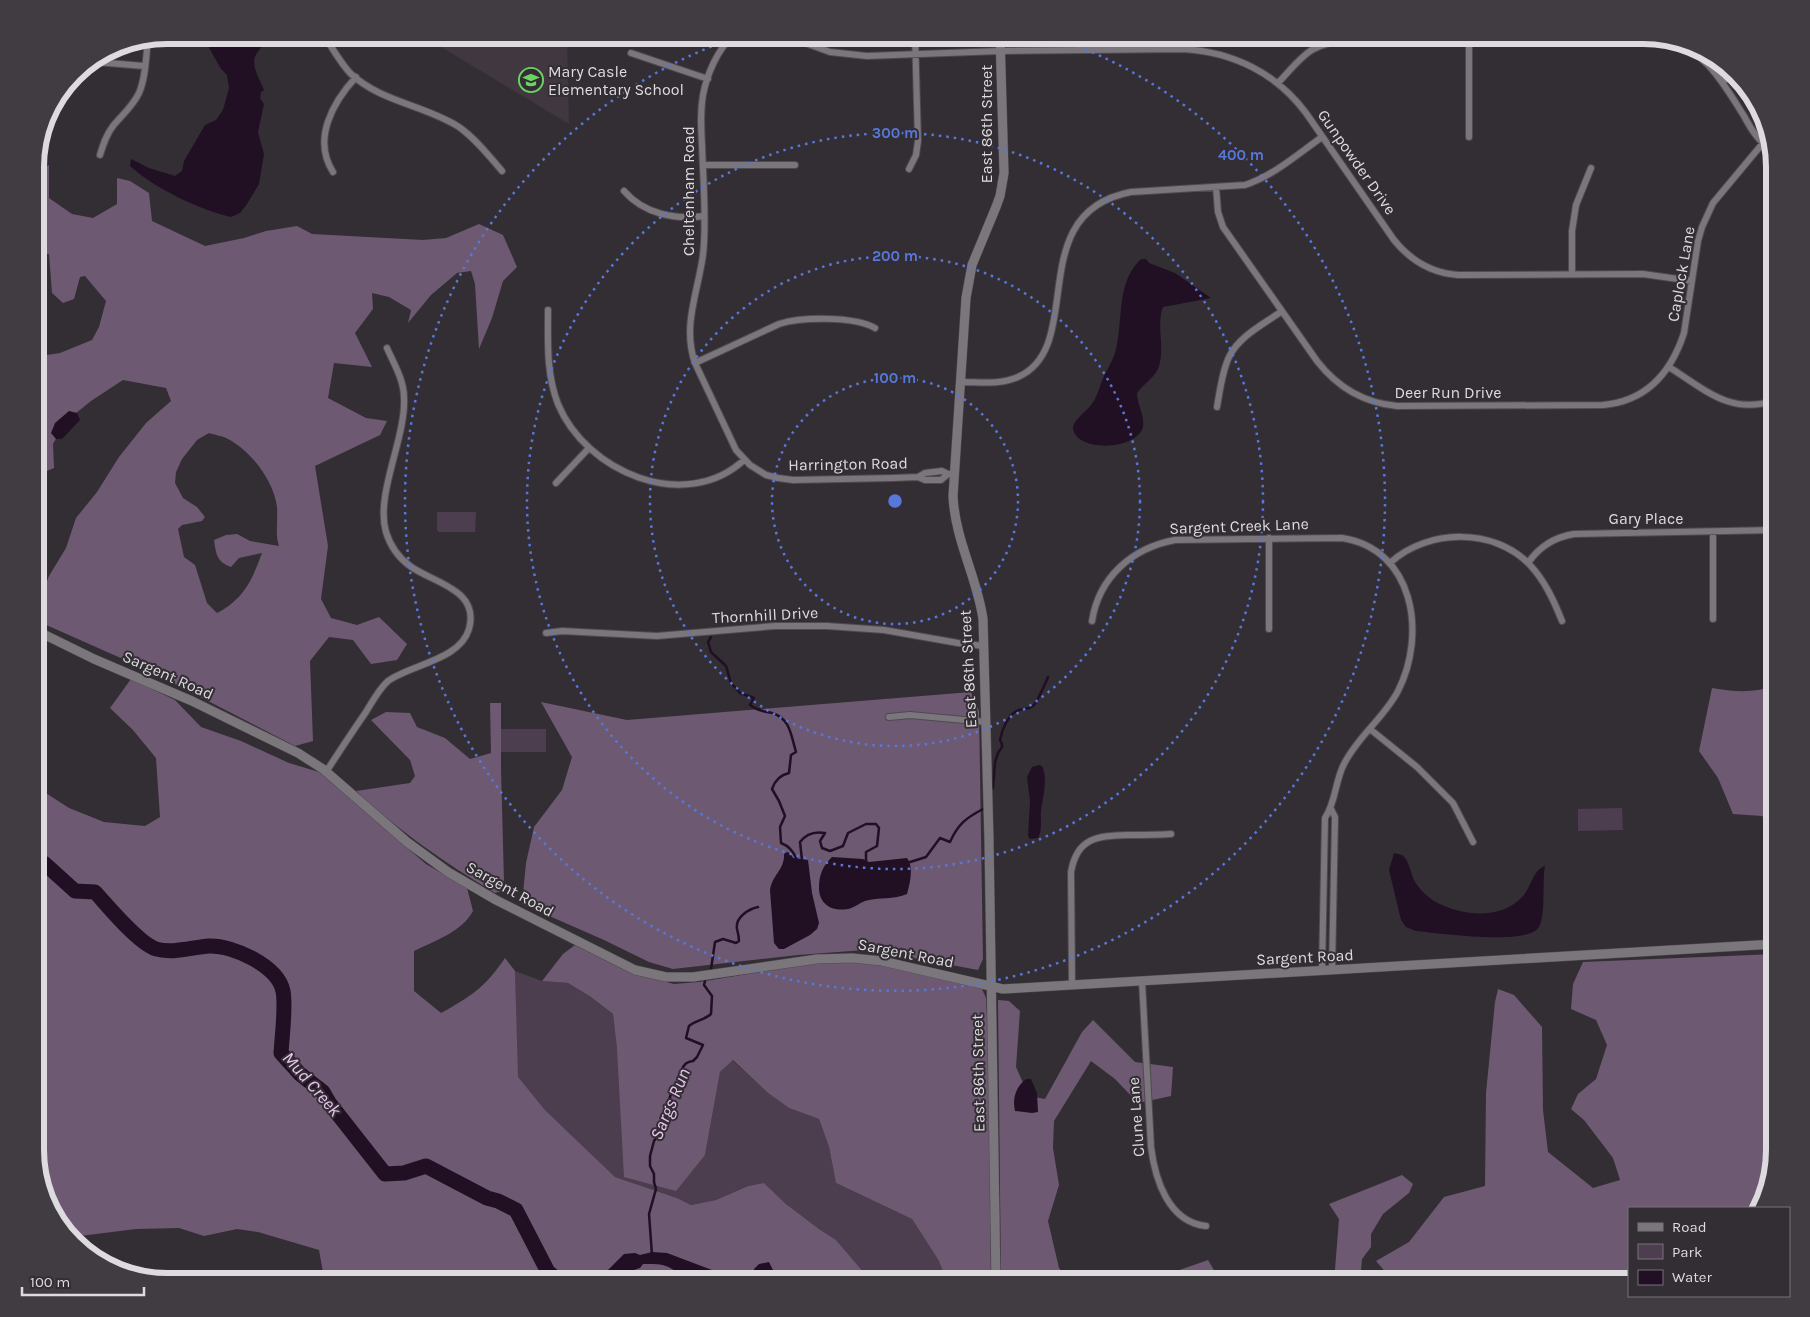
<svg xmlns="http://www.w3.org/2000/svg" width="1810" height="1317" font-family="Karla,sans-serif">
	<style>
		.built { fill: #403741 }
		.green { fill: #4c3e4e }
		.forest { fill: #6e5972; fill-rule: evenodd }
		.water { fill: #210f24 }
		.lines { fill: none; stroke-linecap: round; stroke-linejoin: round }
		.stream { stroke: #210f24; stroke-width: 2.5 }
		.river { stroke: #210f24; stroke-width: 15 }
		.minor-casing { stroke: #4e4a4f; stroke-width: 8 }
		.tertiary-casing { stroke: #4e4a4f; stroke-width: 10 }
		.minor { stroke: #7b757c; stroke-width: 6 }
		.tertiary { stroke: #7b757c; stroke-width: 9 }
		.ring { fill: none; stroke: #5778da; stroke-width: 2.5; stroke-dasharray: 2.5 5 }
		.labels { text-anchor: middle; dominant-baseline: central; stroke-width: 4; stroke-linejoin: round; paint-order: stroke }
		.poi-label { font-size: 16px; fill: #dedbdf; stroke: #332e34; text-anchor: start }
		.street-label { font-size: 16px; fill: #dedbdf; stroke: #332e34 }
		.water-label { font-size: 18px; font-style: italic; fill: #ebc3f1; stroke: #332e34 }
		.rim { fill: none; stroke: #dedbdf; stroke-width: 6 }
		.centre { fill: #5778da; stroke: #332e34; stroke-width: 2.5 }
		.ring-label { font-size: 15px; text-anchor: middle; font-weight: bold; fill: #5778da; stroke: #332e34; stroke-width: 4; stroke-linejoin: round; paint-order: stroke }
	</style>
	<rect width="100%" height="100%" fill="#332e34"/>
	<path class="built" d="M421,35H567L569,124Z"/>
	<path class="green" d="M437,512H476L475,532H439L437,530Z
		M35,638L45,643V712H35Z
		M501,729H546V752H501Z
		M1622,808L1623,830L1578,831V809Z
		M515,971L542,981L568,983L591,997L613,1014L617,1049L705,1155L720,1072L732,1060L768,1093L789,1108L819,1119L829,1147L836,1183L912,1219L939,1261L947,1282H872L836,1240L819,1229L786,1204L764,1183L748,1186L716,1200L691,1205L677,1198L615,1177L545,1110L517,1077Z"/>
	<path class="forest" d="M49,165V198L72,214L93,218L117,204V178L130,181L149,193L152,221L205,246L244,238L266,231L297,226L312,234L423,240L446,238L479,224L503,235L517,267L503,281L492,318L479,349L475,284L471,271L457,273L431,295L408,323L411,310L389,297L372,293L373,309L355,333L372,367L334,363L328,398L366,418L387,421L380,435L315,466L328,546L321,599L331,618L357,625L379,617L407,644L397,660L371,664L353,640L329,637L310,661L313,741L295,746L150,671L35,620V599L39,603L49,576L66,548L76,518L97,492L119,457L146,423L171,401L166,388L123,380L91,401L65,422L53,444L54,468L35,476V360L40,356L60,353L92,340L99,327L106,301L85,276L80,277L74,299L63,303L52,293L49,254H35V173ZM209,433C215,435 223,436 228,439C251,451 274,481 277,507C278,520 275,535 279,546L250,541L237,534L226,535L214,540C216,554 217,562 231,567L239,558L262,553C252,580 244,599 217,613L207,603L195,565L184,557L178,529L182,525L202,521L205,517L197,507L183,498L175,483L176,472L182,459L197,440Z
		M131,679L175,700L201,727L241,741L289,763L319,772L426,864L467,888L473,911C462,932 434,941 414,951V991L441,1013C472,996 485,987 505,958L515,971L518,1077L545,1110L615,1177L677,1198L691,1205L716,1200L748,1186L764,1183L786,1204L819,1229L836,1240L872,1282H315L323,1272L319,1250L258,1232L237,1229L204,1236L179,1228L136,1229L72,1237L49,1209L35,1159V786L69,808L104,822L145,826L160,817L156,758L133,730L110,708Z
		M1775,686V742L1771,750L1775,758V828L1762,816L1733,814L1718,778L1699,751L1712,688C1735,692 1752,693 1775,686Z
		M971,692L979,711L983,959L978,970L914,958L878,949L798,955L673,969L649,962L604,940L522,904L526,863L534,827L562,790L572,757L541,702L627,720Z
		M490,703H501V770L504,881L501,891L495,893C447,864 396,829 356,791L410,783L415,776L410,760L371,720L386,712L410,713L417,727L445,738L470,759L491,753Z
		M575,945L636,974L674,984L699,982L808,964L841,962H866L968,985L982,989L986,998L989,1052L991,1282H947L939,1261L912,1219L836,1183L829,1147L819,1119L789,1108L768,1093L733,1060L720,1072L705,1155L676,1191L624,1177L617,1049L613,1014L591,997L568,983L542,981L563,954Z
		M1775,954V1151L1768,1192L1760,1208H1629V1282H1394L1376,1261L1409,1242L1444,1197L1485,1186L1486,1093L1495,1002L1498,989L1514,995L1542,1027L1543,1110L1548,1152L1593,1188L1620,1180L1613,1158L1584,1120L1571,1109L1578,1094L1596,1079L1607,1045L1596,1020L1571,1009L1573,984L1583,962Z
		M998,1000L1009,1001L1020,1011L1016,1067L1029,1096L1045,1099L1082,1032L1093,1020L1135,1062L1173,1067L1171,1096L1138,1103L1115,1079L1091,1061L1054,1121L1053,1148L1059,1185L1048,1221L1059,1268L1070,1282H1001Z
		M1402,1175L1413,1184L1409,1193L1383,1214L1371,1234V1247L1362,1259L1360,1282H1334L1339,1219L1329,1204Z
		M1208,1260L1221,1282H1164L1171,1273Z"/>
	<path class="water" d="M205,35H219C229,48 243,44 254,35H272C268,42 261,46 257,53C249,64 260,79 264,90L261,92L260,98L264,104L258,132L264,154L259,184L247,204L240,213L231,217C200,210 154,188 130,166L131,159L149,168L175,176L182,171L184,161L205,125L216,120L223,110L229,88L227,75L221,69L203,37Z
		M1141,259H1146L1149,263L1175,273L1211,298L1163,307C1156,325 1165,347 1159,366C1156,377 1143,384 1137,393C1137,404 1145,416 1143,427C1137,450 1078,453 1073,429C1072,421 1087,411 1091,405C1097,398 1099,388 1102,381C1106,371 1112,362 1115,353C1124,322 1115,283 1141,259Z
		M69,411L77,413L80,420L62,439H56L51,433L55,423Z
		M1039,765L1042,766C1048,778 1043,797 1041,810C1040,821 1043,828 1038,838L1030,839L1028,836L1030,801L1027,777L1032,767Z
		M787,852L790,853L793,858L808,860L812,893L819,923L817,929L810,935L784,949H779L774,943L770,890C772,875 785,869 784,854Z
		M1394,853C1397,854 1399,854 1402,855C1409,859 1411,875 1415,882C1419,889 1427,896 1434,901C1460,916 1501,921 1523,896C1531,887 1533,870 1545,866C1542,882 1546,915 1539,927C1528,946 1437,933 1416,931L1406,927L1401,920L1389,870Z
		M832,857L863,859L869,862L907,858C914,867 910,883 907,894C894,900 879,897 865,901C859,903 854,908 848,909C832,912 819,904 819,888C819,874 823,866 832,857Z
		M1026,1079H1031L1037,1093L1038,1112L1032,1113L1015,1111C1012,1098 1016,1087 1026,1079Z
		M652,1252L667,1253L712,1270L722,1282H706L697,1275L682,1277C667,1263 661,1264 643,1264L640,1268L616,1276L613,1282H604L606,1275C597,1277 591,1282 582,1282L587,1272H606L624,1254L635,1253L640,1255Z
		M769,1262L773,1270L771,1282H754V1269L759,1264Z
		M554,1269L568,1281L569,1282H549L543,1276Z"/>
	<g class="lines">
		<path class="stream" d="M711,637L708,642L711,652L726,666L731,683L740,693L754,698L750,705C758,711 763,711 772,713C791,719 791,736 796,752L791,755L789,773C780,775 775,780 772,789L779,801L785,816L780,827L781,843C789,846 794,852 797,860
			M993,788L995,762L998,753L1002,747V744L1000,740C1002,729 1008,714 1019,710C1024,708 1030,710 1034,705C1037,702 1046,682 1048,677
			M802,860L800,842C806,834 814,831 825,833L820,841L822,848L830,851L843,846L848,833L866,824H876L879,828L877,846L866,852V861
			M907,863L926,857L940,838L950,842C958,824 966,818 983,809
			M711,969L715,942L723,939L736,943L739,941C739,936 738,933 737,929C735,917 749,909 758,907
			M652,1255L649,1214L656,1189L654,1182V1174L650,1166V1156L654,1141L665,1126L667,1106L672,1091L681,1086C680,1076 680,1062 693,1061L697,1057L703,1045L686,1038L689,1026C696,1020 705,1020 711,1014L712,996L704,985L705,981"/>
		<path class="river" d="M35,861L44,863L75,891L95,892C108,906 138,943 156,949C172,954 193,947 209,946C233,945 278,966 283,991C286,1007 282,1036 281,1053L300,1074L323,1092L330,1104L385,1174L404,1173L426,1166L487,1198L498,1201L516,1210L548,1272L561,1282"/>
		<defs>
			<path id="minor" d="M324,35C332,48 340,62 350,73C380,102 425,105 459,127C476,139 489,156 502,171
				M733,35C717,51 707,74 703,95C700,112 701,128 702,145C703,178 707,222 703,255C698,292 682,326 695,363L736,450L750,465L766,475L778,478L793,480L893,478L918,477L925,473L942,471L948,474H954
				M790,35L808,44L830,52L867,56L1000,51L1183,49C1233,52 1276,73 1306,113L1394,240C1411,261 1431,273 1458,275L1643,274L1692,281
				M1665,39C1706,50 1723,83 1744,116C1751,129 1758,141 1771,149
				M631,53L708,79
				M96,62L144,66
				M1722,82L1734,75
				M1278,83C1305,54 1308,45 1349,39L1648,36
				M1469,137V38
				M100,155C103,145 106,135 113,126C122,115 133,106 139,93C146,77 146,56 148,39
				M703,165H795
				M909,169L916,155L918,141L915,35
				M333,172C312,139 333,102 356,77
				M1216,187L1218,212L1223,227L1317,361C1338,388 1364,403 1397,406L1603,405C1647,401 1671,373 1684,333L1698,241L1702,227L1713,203L1763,143
				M624,191C644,214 675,220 704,216
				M1572,274V231L1576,205L1591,168
				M548,310C548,342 546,373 558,404C586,472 685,514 744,460
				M695,363L779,324C801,317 854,316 875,328
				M1669,367C1704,389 1731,416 1775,400
				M961,382C980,382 1000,385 1018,377C1088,346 1021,213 1131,192L1245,185C1273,176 1298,154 1322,137
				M1217,407C1220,390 1222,372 1229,357C1239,336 1264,324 1282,311
				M918,477L925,480H941L948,474
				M556,483L589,448
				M1713,532V619
				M1269,538V629
				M1391,562C1428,529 1494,527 1530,565C1545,581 1554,601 1562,621
				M1528,563C1539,547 1555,537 1574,534L1775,530
				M1092,621C1099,577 1132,548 1175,540L1342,538C1414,549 1427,634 1398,691C1384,718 1358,736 1344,764C1335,781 1336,802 1325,818L1322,971
				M546,633L562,631L657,636L775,626H827L884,630L958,643L984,646
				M889,717L910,715L986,722
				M1370,729L1417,767L1453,803L1473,842
				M326,772C339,752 352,732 366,712C372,702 379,689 388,681C412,664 460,660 469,629C480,589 433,583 410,566C399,558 390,545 386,532C375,495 406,438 404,398C404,380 394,364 387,348
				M1331,809L1335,817L1332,971
				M1142,981L1151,1147C1155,1179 1168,1222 1206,1226
				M1072,986L1071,872C1077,837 1098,836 1128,835C1143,835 1157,835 1171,834"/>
			<path id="tertiary" d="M35,630L94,659L192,701L298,753L323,769L407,842L448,872L496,900L635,970L666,977H693L817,959L852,958L882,961L1003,989L1775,944
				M996,1282L989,840L983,619C977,577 955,540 953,496L966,298L972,265L996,207L1000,196L1004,173L1000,35"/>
		</defs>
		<use href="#minor" class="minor-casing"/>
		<use href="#tertiary" class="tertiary-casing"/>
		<use href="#minor" class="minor"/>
		<use href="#tertiary" class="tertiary"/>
	</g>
	<g class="ring">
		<circle cx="895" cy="501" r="123"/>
		<circle cx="895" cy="501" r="245"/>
		<circle cx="895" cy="501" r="368"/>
		<path d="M1050 36A490 490 0 1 1 740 36"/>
	</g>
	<defs>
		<symbol id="school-ring" viewBox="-11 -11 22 22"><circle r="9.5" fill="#332e34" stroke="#6cd362" stroke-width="1.5"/><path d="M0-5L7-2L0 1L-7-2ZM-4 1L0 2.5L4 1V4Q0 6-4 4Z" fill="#6cd362"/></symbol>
	</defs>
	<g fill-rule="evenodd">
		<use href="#school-ring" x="517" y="66" width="28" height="28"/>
	</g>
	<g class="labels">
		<g class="poi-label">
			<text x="548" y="71">Mary Casle<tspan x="548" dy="18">Elementary School</tspan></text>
		</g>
		<g class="street-label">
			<text transform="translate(986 124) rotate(-90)">East 86th Street</text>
			<text transform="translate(1357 162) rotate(55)">Gunpowder Drive</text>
			<text transform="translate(688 191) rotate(-90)">Cheltenham Road</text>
			<text transform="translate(1681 274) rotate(-80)">Caplock Lane</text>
			<text x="1448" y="392">Deer Run Drive</text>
			<text transform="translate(848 464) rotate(-1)">Harrington Road</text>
			<text x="1646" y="518">Gary Place</text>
			<text transform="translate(1239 526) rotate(-2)">Sargent Creek Lane</text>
			<text transform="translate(765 615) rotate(-3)">Thornhill Drive</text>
			<text transform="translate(968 669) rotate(-93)">East 86th Street</text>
			<text transform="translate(168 675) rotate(24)">Sargent Road</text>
			<text transform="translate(510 889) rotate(29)">Sargent Road</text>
			<text transform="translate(906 953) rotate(11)">Sargent Road</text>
			<text transform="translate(1305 957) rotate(-3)">Sargent Road</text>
			<text transform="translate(978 1073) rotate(-91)">East 86th Street</text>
			<text transform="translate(1136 1117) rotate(-94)">Clune Lane</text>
		</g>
		<g class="water-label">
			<text transform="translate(312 1084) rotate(49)">Mud Creek</text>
			<text transform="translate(670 1104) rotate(-67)">Sargs Run</text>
		</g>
	</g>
	<path d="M0 0H1810V1317H0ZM167 44H1643A123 123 0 0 1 1766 167V1150A123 123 0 0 1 1643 1273H167A123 123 0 0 1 44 1150V167A123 123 0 0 1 167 44Z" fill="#413c42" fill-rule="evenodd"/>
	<path class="rim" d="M167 44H1643A123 123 0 0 1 1766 167V1150A123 123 0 0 1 1643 1273H167A123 123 0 0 1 44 1150V167A123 123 0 0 1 167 44Z"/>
	<circle cx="895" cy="501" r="8" class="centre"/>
	<g class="ring-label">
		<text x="895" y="138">300 m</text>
		<text x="1241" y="160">400 m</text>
		<text x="895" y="261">200 m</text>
		<text x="895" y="383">100 m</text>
	</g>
	<rect x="1628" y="1207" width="162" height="90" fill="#332e34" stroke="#777378"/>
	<rect x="1638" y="1223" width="25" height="8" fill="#7b757c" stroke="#777378"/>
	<text x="1672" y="1232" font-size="15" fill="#dedbdf">Road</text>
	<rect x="1638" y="1244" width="25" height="15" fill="#4c3e4e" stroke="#777378"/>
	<text x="1672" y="1257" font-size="15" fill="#dedbdf">Park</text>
	<rect x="1638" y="1270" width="25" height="15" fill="#210f24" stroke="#777378"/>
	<text x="1672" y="1282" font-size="15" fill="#dedbdf">Water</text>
	<path d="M22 1287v8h122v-8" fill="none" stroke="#dedbdf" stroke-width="2.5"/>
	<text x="30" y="1287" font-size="15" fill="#dedbdf" stroke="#332e34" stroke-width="4" paint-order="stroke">100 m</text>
</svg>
